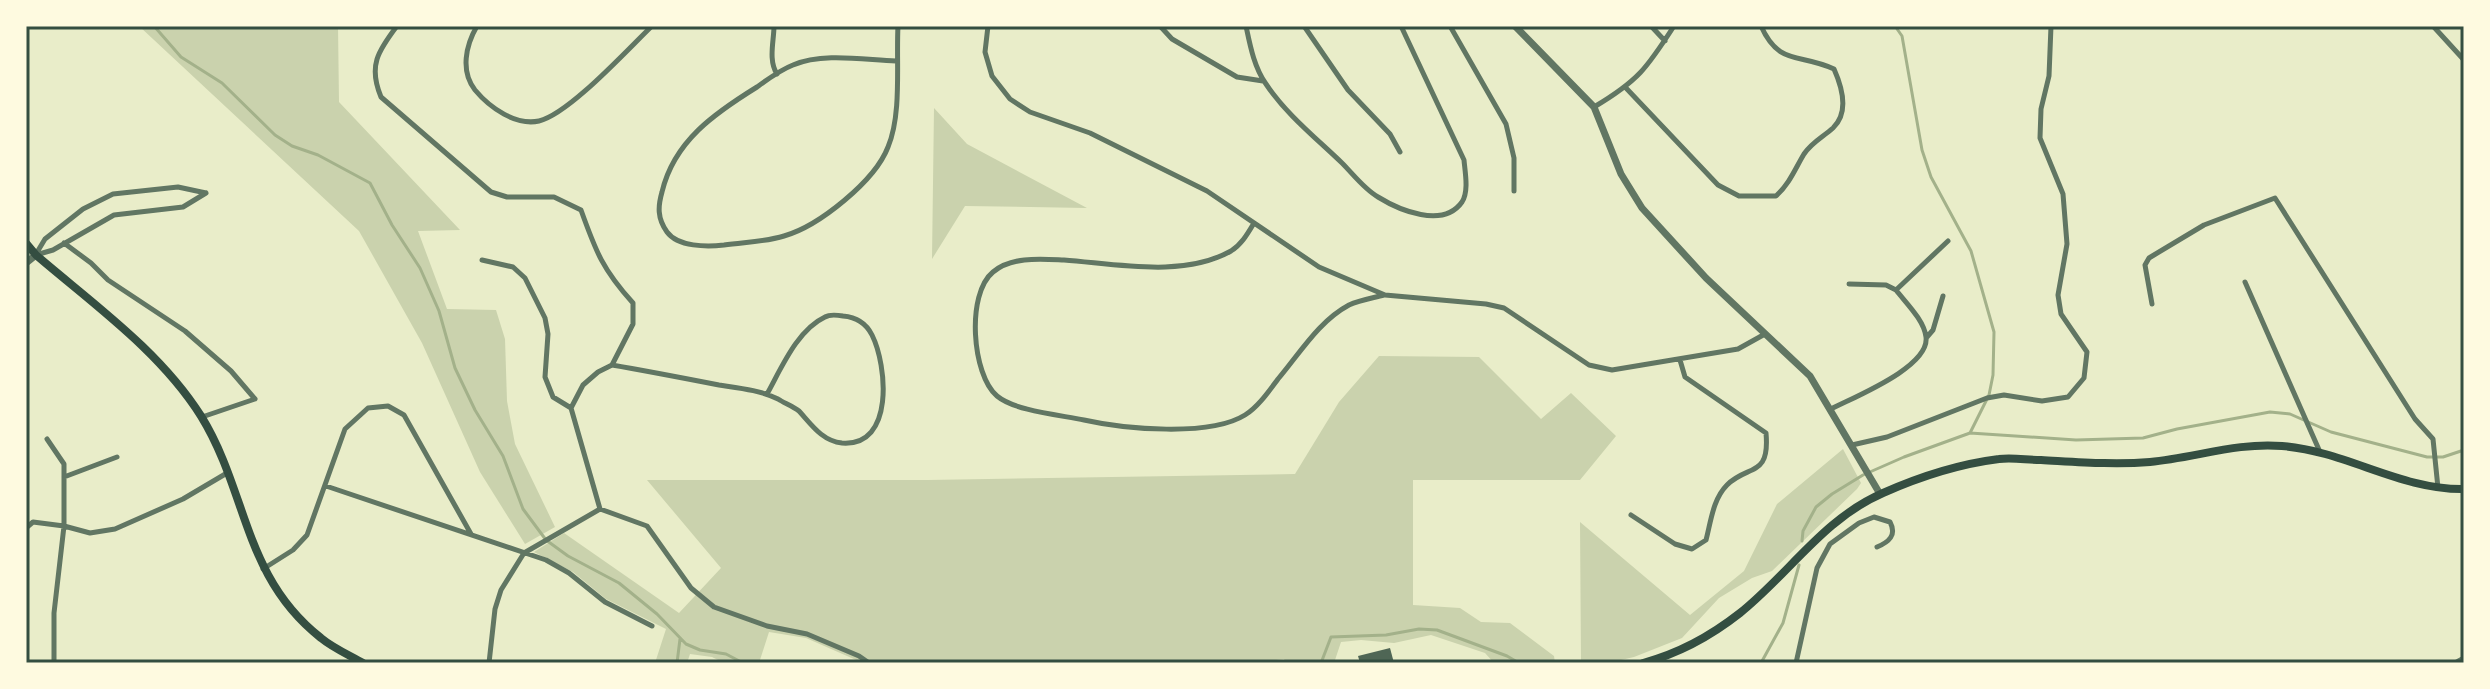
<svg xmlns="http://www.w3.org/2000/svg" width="2490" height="689" font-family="Overpass,sans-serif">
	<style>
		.green { fill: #cad2ad }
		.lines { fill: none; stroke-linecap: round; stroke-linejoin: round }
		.stream { stroke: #a3b18a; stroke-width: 3 }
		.building { fill: #4f6655 }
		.minor { stroke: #617663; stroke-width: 5 }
		.tertiary { stroke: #617663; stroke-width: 7 }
		.primary { stroke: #344e41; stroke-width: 8 }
		.neatline { fill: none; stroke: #344e41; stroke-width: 3 }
	</style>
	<rect width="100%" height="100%" fill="#e9edc9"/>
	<path class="green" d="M139,26H338L339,102L460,230L418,231L447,309L496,310L505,339L507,401L515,444L555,527L525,544L480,472L422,343L359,231Z
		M934,108L967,144L1087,208L965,206L932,259Z
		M1379,356L1479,357L1541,419L1571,393L1616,436L1580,480H1413V605L1460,608L1481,622L1510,623L1554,656L1555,663H1494L1485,653L1431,635L1394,643L1361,640L1341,642L1334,663H1286L1284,659L1250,663H863L806,638L769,632L759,663H724L712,657L690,654L687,663H655L666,629L606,599L573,572L534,552L564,533L679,613L721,568L647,480H928L1295,474L1339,402Z
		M1843,449L1861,483L1857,489L1772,571L1752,578L1719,598L1682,638L1634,657L1608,663H1581L1580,522L1690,615L1744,571L1777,504Z"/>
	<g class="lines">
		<path class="stream" d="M154,26L181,57L222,83L275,135L292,146L318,155L370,183L392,225L420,268L439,311L455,368L475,410L503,456L523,509L546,540L568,556L619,583L657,614L686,644L700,650L726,654L743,663
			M1895,26L1902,36L1922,150L1931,177L1971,251L1994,332L1993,375L1989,395L1970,433
			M1802,541L1803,531L1816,507L1832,494L1863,475L1904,457L1970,433L2076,440L2143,438L2177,429L2270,412L2290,414L2331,432L2427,457H2443L2464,450
			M677,663L680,639
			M1321,663L1331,637L1386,635L1419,629L1437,630L1507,656L1519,663
			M1761,663L1783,623L1799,565"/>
	</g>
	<path class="building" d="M1390,648L1394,663H1360L1358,656Z"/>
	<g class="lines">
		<path class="minor" d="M397,26C378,51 368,66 381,97L491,192L507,197H554L581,210C596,252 603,270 633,303V324L612,365L598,372L583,385L571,408L600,509
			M477,26C466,45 460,71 475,90C490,108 516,126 539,121C569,114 628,49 652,26
			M774,26C774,41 768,60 777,74
			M988,26L985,52L992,76L1010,99L1030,112L1090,133L1207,191L1319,267L1385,295L1486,304L1504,308L1589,365L1612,370L1738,349L1765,334
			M1160,26L1172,39L1237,77L1263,81
			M1246,26C1250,45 1254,67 1266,84C1286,114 1316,138 1342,163C1353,174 1364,189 1378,197C1399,210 1443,229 1462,202C1469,191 1465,172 1464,160L1401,26
			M1304,26L1348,90L1390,134L1400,152
			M1450,26L1506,124L1514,158V191
			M1651,26L1665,41
			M2433,26L2464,60
			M896,61C865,60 823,52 793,65C780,70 768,79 757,87C715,113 674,141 662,192C658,206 657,218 667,232C678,247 707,247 724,245C744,242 765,242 784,236C819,226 875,181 888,147C902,114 896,62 898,26
			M1626,88L1718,185L1739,196H1776C1790,183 1795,169 1804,154C1812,142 1823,137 1833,128C1850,112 1842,87 1834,69C1799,53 1779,66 1761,26
			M1594,107C1638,81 1647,68 1674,26
			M1254,223C1248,233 1242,244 1231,251C1183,278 1117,264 1064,260C1042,259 1012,256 993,272C966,294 972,375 997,396C1015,411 1060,415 1084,420C1124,429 1210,437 1245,415C1258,407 1269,391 1278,379C1300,353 1319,321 1349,305C1360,300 1373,298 1384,295
			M64,243L91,263L108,280L185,331L231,371L255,399L202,417
			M36,254L45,239L83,209L113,194L178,187L206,193
			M36,255L53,250L114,215L183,207L206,193
			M482,260L513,267L525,278L545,318L548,334L545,377L553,397L571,408
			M2245,282L2320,452
			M1849,284L1886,285L1896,290
			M2152,304L2145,265L2149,258L2204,225L2275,198L2415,419L2433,439L2438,488
			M1927,337L1933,330L1943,296
			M612,365C647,371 683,378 719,385C739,388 760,390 778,399C784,403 793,406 799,411C811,424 822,441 842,443C895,447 887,365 872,335C866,323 855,317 843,316C837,315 830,314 825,317C797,330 781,369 767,394
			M1831,409C1854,397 1930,367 1926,337C1924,320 1906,303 1896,290L1948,241
			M47,439L64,464V526L54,613V663
			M1852,445L1887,437L1987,398L2004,395L2042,401L2068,397L2084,378L2087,352L2061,314L2058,295L2067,244L2063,194L2040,138L2041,109L2049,76L2051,26
			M64,477L117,457
			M326,486L546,560L569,573L605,602L652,626
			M1631,515L1675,544L1692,549L1706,540C1711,521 1713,499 1727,485C1748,464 1770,478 1766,433L1685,377L1680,360
			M26,528L33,522L64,526L90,533L115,529L183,499L227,473
			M263,569L293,550L307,535L345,429L368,408L388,406L404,415L471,534
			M489,663L495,609L501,590L524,553L600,509L647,526L691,588L714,607L767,626L807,634L859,656L869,663
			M1796,663L1817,568L1830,544L1859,523L1874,517L1890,522C1897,535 1889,542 1877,547
			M2455,663L2464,658"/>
		<path class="tertiary" d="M1515,26L1594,107L1621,174L1642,208L1706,278L1810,376L1880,494
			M26,263L36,255"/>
		<path class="primary" d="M26,243L36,255C93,304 160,351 201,416C248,492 243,577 321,638C333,648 349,655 363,663
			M1643,663C1677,654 1712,635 1740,613C1789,574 1823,519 1883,493C1919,477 1959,464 1999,459C2012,457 2027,460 2041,460C2078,462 2114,465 2150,462C2194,458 2238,442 2282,446C2346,451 2400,490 2464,489"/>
	</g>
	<rect width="2490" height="689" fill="none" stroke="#fefae0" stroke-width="56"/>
	<rect x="28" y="28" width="2434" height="633" class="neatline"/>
</svg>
